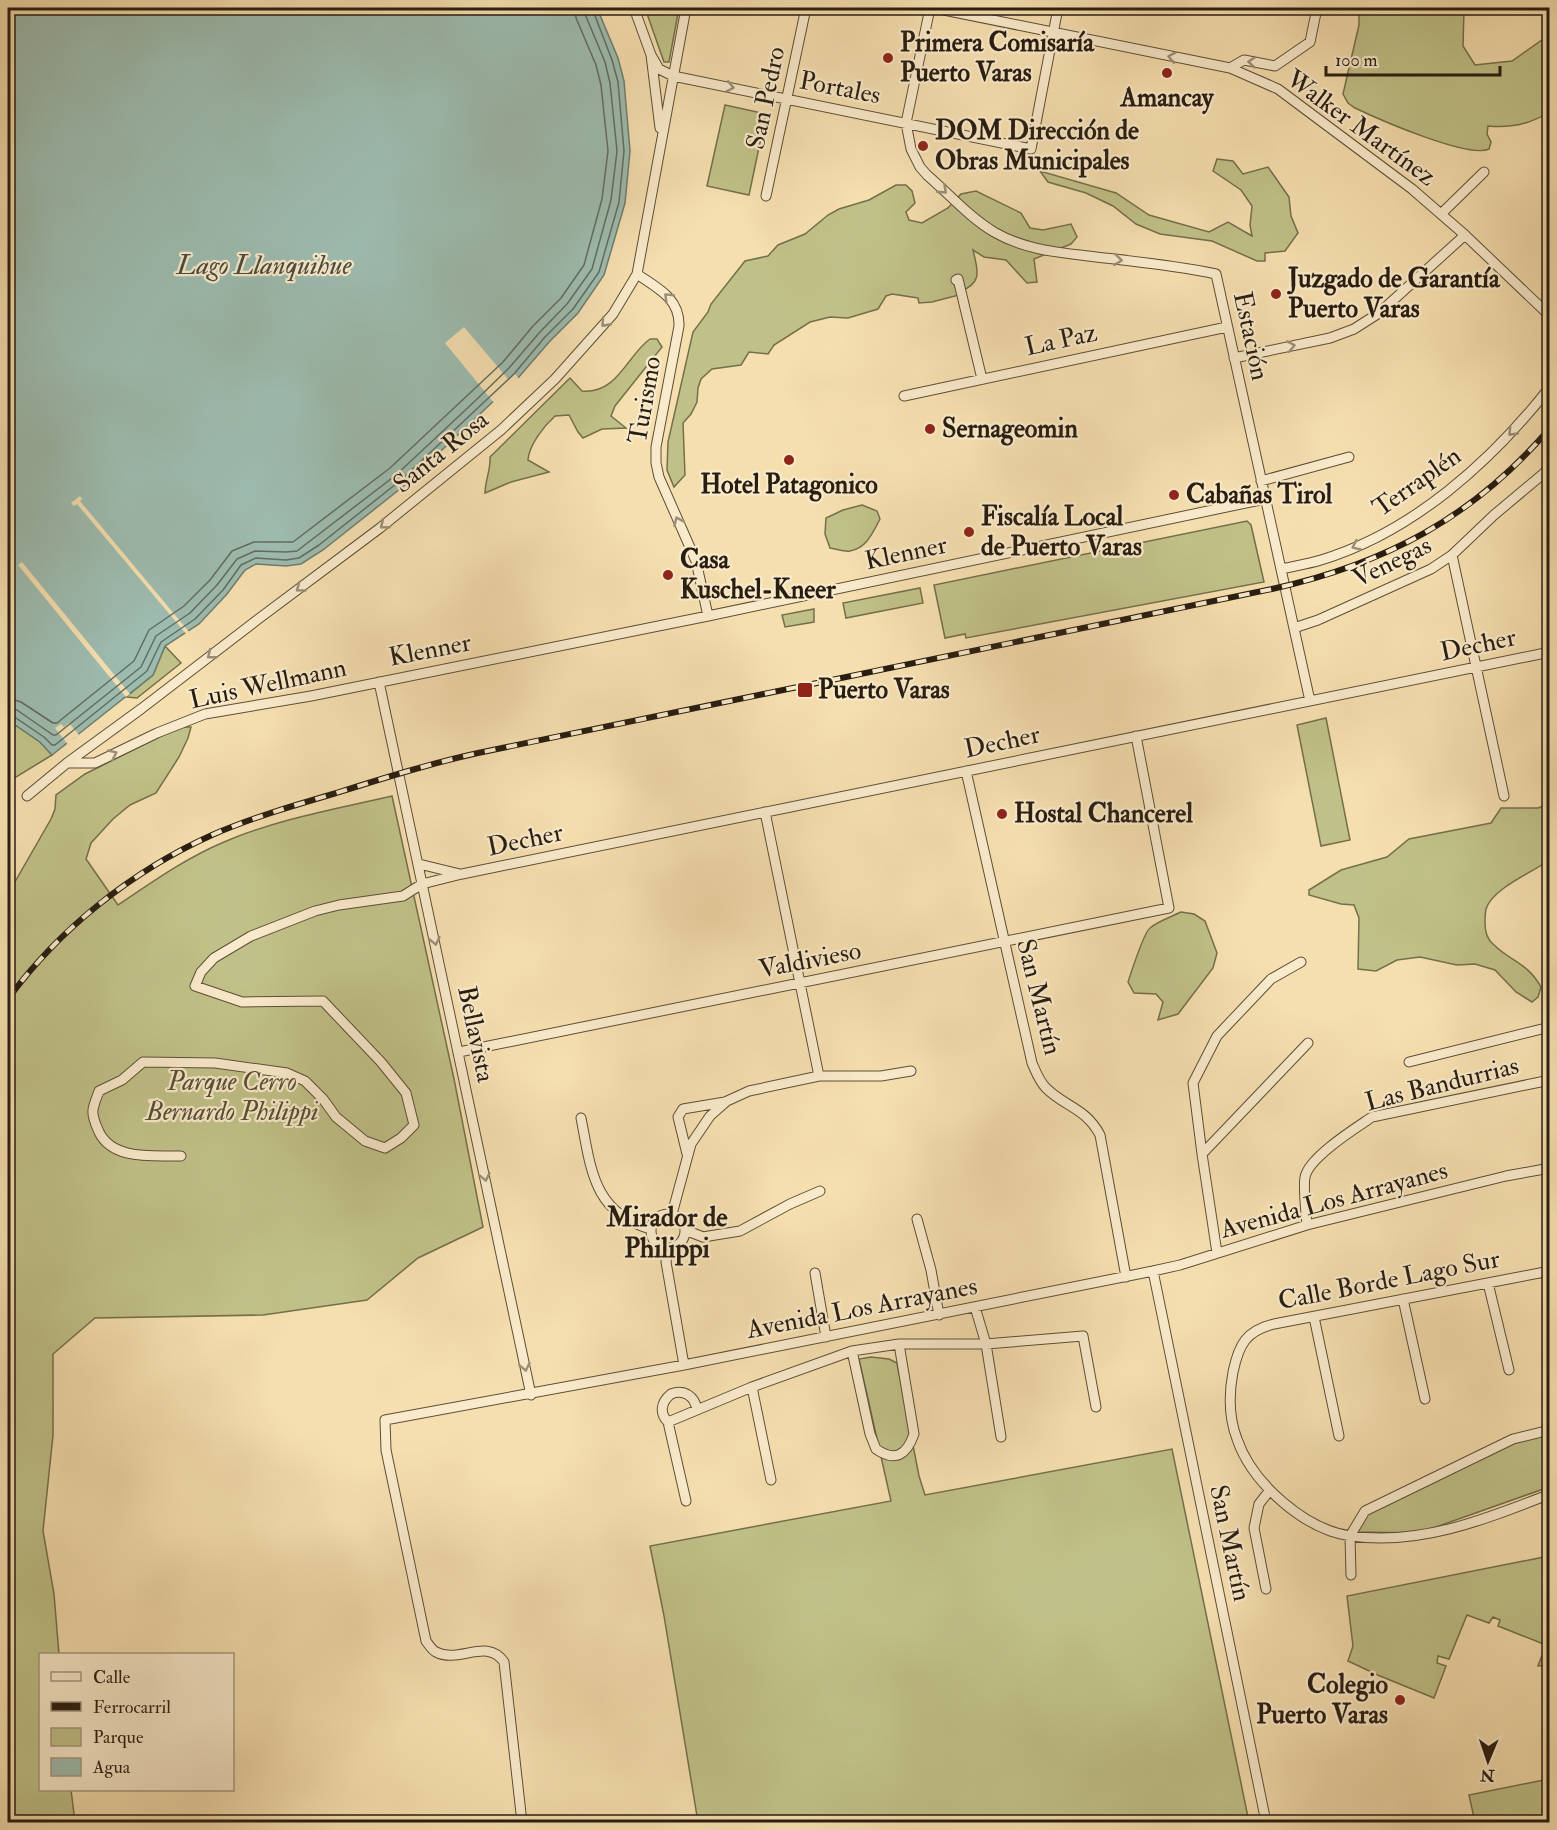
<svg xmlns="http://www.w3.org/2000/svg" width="1557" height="1830" font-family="'IM FELL Double Pica',serif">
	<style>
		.green { fill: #c0c188; stroke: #746f4c; stroke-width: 1.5 }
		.water { fill: #9dbcb0; stroke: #6e7c70; stroke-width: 1.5 }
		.pier { fill: #f6dfaf }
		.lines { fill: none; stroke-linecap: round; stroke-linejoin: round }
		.shore { stroke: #626c60; stroke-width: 1.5 }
		.minor-casing { stroke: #5c4e38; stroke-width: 11 }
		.minor { stroke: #f9eacb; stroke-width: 9 }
		.rail-casing { stroke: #281d11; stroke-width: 6 }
		.rail { stroke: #f9eacb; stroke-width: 4; stroke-dasharray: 11; stroke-linecap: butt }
		.oneway { stroke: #9b8e77 }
		.poi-dot { fill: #8f2418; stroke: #f9eacb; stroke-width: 2 }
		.labels { text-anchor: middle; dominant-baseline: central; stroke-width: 4.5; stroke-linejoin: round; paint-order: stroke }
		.poi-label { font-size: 26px; font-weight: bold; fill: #281d11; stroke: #f9eacb; text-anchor: start }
		.street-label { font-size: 26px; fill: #281d11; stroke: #f9eacb }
		.park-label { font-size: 26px; font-style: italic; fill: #564e35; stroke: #f9eacb }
		.water-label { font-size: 27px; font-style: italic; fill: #4b4d41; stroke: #f9eacb }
		.neighbourhood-label { font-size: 27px; font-weight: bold; fill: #281d11; stroke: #f9eacb }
	</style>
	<rect width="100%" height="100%" fill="#f6dfaf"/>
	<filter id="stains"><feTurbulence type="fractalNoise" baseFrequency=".00333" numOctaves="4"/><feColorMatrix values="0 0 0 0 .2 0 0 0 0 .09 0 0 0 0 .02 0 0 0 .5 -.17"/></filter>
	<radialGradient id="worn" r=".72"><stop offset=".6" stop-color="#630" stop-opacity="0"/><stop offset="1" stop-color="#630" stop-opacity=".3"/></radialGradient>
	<path class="green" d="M645,8H679L669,62H664Z
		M1359,8H1464L1463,46L1475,65L1512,61L1549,35V112C1531,124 1509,128 1488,126L1487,134L1491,142L1489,149C1469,159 1378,119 1355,108L1348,103L1343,94L1359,25Z
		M725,105L766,114L749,195L707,186Z
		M1217,159L1233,161L1243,174L1268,167L1289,197L1291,216L1298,233L1285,251L1265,253V261H1257L1212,241L1160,234L1136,224L1113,206L1086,193L1048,182L1040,171L1116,193L1149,215L1209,232L1228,222L1252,236L1250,225L1252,206L1241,190L1213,171Z
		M896,185H906L912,191L915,203L906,212L909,220L922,223L948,208L961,194L976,191L1021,213L1030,228L1043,230L1071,224L1077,237L1071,244L1034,259L1037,282L1027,283L1006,260L984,257L973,250C978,271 983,283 959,292V295L932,302L919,303L918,298L892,294L886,296L878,309L848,318L830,317L810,322L774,345L768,354L749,352L741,365L712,369L701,379L698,388L697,402L691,414L683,423L685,475L674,487L667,470L668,442L693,332L708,312L711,304L745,261L768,256L778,245L805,234L828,215L839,209L869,200Z
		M650,339H657L662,347L615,406L611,416L626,428L602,429L583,438L578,432L569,415L555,416C544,426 529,445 528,460L549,472L511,482L485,493C485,481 491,469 490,457L570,378L582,391C618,394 627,355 650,339Z
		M862,505L877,511L880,519C873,532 867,548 850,551C845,552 836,549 830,548L825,534L826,518L843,510Z
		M1247,521L1251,525L1264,582L966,638L965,634L945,638L934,585Z
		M920,588L923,603L846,618L843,603Z
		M814,609V622L785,627L782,615Z
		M165,646L181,663L137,698L126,697L153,675Z
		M1326,718L1350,840L1321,846L1297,725Z
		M8,720L40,742L52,755L8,782Z
		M179,727H191L188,738L179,757L156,793L130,805L113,819L91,843L86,859L118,905C152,882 186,858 224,842C277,819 336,809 392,796L454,1079L483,1227L418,1258L367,1300L263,1315L95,1318L53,1354V1435L43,1531L54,1594L59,1654H40V1790H71L75,1822H8V894L51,819L55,809L56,795L85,774Z
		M1549,804V833L1543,848L1548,861C1531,873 1492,889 1486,909C1485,914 1485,919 1485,923C1485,930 1487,939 1493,944C1511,962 1527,962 1541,987L1538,997L1532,1002L1516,992L1495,970L1475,964L1457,965L1420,957L1397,960L1376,971L1358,969L1359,918L1354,905L1341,904L1309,895V890L1341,870L1387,857L1409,839L1491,823L1501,808H1538Z
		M1181,912L1194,914L1205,921L1217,953L1213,968L1178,1014L1158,1020L1163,1002L1156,994L1134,993L1128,982C1131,973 1144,932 1150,928C1158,921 1171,917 1181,912Z
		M871,1357L889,1359L897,1363L919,1476L925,1495L1172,1449L1249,1822H698L664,1616L650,1546L891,1501L859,1359Z
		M1549,1433V1487L1419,1533L1355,1532L1368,1514L1514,1442Z
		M1549,1556V1665L1538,1666L1546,1645L1498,1626L1500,1620L1493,1617L1489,1623L1467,1615L1449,1659L1438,1656L1437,1663L1446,1666L1434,1698L1380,1676L1348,1661L1353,1646L1347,1596Z
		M1549,1779V1822H1475L1469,1795Z"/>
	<path class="water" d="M8,8H597L618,58L624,81L630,151L625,203L604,275L578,313L550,341L518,378L405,485L323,550L301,564L286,566L256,564L245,570L227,594L199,624L165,646L153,675L52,755L40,742L8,720Z"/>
	<path class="pier" d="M464,327L508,379L515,374L520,380L495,404L445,343Z
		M80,496L82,499L80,501L190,633L187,635L77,504L74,506L71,503Z
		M22,562L130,694L126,697L18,565Z
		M69,723L79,735L73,739L75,741L69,746L55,728L61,724L64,727Z"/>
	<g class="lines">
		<path class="shore" d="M8,698L21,702L53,723H57L134,661L149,630L184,606L210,580L232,551L254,542H293L390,468L503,362L533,326L561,298L584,265L602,199L608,151L601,85L596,65L576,18L575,8
			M8,708L17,710L53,735H56L141,667L156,636L190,613L217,585L237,559L255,551L286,552L297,551L396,475L475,401L509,368L540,332L567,304L592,269L611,200L617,151L610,83L605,62L585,14L584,8
			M8,715L13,716L44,737L52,745H55L147,671L161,642L195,619L223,590L241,565L256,558L286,560L299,558L319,545L401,480L514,374L545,337L573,309L599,272L619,202L624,151L618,82L612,60L592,8"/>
		<defs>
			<path id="minor" d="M634,8L651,55L660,128
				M930,8L906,123L911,149L920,167L927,175C949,194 969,217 994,232C1023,249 1055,252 1088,256C1130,261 1174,265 1216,274L1310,701
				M934,8L1230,68L1278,89L1412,189L1465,235L1550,316
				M651,55L659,69L673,76L1031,149L1058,8
				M1230,68L1244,60L1275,66L1310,42L1317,8
				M766,196L806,8
				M1441,214L1484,172
				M637,274C657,288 680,298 679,326L656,447V463L659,477L696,561L708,616
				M956,280L958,279L982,379
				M1234,358L1330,338L1354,329L1379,313L1465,235
				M904,396L1227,327
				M1261,481L1349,457
				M1452,555L1504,796
				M1281,569C1294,566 1308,564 1321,560C1413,532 1491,462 1550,387
				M1294,628L1318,620L1431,569L1452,555L1494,515L1543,474L1550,466
				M379,682L531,1395
				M67,763H95L157,733L205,714L311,696L708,616L1265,499
				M966,771L1032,1063C1036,1072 1039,1081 1046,1088C1065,1107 1086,1108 1100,1135L1126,1277
				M27,796L67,763L141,709L257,620L380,528L501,430L555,379L613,314L637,274L686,8
				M765,812L819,1076
				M419,864L460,874
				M459,1052L1169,908L1136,736
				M1409,1062L1550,1027
				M581,1118C591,1169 593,1213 651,1229
				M687,1154L678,1117L683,1109L725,1102
				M1202,1154L1308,1043
				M181,1156C154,1155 113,1161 99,1132C96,1125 92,1117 93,1110C94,1103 97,1097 99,1091L122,1080L143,1062L215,1063L287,1073L305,1081L323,1099L336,1117L365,1141L385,1148L401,1138L414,1125L406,1093L381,1062L323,1001L242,1002L195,986L201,972L214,958L251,936L315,911L339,905L403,896L422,884L462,874L1550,652
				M672,1214L691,1144L710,1116L727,1101L749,1091L819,1076H881L911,1071
				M651 1231a17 17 0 1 1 34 0a17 17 0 1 1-34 0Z
				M917,1219L931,1270L939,1315
				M1307,1225C1306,1212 1303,1188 1305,1177C1309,1157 1356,1128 1372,1117L1550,1080
				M685,1230L703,1237L740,1231L790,1204L820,1191
				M668,1248L666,1262L684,1365
				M1217,1253L1202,1154L1193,1083L1217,1036L1271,979L1301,962
				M1153,1271L1266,1822
				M1550,1271L1274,1324C1246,1331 1239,1344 1233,1372C1229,1393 1229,1418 1237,1439C1252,1483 1305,1530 1351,1536C1420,1546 1486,1519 1550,1494
				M815,1273L826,1337
				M1488,1283L1509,1370
				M1403,1299L1425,1399
				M975,1307L986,1344L1001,1437
				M1314,1317L1339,1436
				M852,1351L870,1434L876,1449C896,1463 907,1454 914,1434L899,1344
				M752,1387L771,1480
				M668,1422C659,1413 661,1402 671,1394C684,1389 695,1396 697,1410
				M686,1501L668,1422L752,1387L852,1351L899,1344H986L1083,1336L1096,1407
				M1351,1575L1350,1536L1365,1511L1513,1439L1550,1430
				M1266,1589L1254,1528L1259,1504L1270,1490
				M522,1822L504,1662C487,1637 459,1664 436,1652C432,1650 429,1645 426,1641L386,1450L385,1420L684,1365L1153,1271L1180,1265L1307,1225L1506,1176L1550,1168"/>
		</defs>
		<use href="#minor" class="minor-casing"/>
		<use href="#minor" class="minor"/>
		<defs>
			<path id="rail" d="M8,999C59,929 132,871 212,835C251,818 292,806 333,794C381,779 428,764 478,753L1272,589C1385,564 1473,518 1550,428"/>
		</defs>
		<use href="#rail" class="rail-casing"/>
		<use href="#rail" class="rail"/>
	</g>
	<defs><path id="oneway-chevron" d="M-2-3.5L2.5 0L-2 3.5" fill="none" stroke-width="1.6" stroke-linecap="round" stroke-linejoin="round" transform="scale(1.5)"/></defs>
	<g class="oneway">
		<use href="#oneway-chevron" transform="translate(1172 57) rotate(-169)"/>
		<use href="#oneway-chevron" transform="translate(1252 62) rotate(-175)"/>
		<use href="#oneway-chevron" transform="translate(730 87) rotate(11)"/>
		<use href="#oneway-chevron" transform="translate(943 190) rotate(43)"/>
		<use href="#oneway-chevron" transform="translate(1118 260) rotate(7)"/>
		<use href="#oneway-chevron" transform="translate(668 297) rotate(-136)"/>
		<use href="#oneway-chevron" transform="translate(605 323) rotate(132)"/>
		<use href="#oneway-chevron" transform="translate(1291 346) rotate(-11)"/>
		<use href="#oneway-chevron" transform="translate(1512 432) rotate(134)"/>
		<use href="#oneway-chevron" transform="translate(678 521) rotate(-114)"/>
		<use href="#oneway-chevron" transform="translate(384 525) rotate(141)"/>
		<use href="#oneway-chevron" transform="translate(1356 546) rotate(155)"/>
		<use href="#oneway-chevron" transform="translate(300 588) rotate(144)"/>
		<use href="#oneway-chevron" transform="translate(211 655) rotate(142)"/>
		<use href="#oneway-chevron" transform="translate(113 754) rotate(-25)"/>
		<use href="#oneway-chevron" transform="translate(435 941) rotate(78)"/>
		<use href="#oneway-chevron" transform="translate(485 1177) rotate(78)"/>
		<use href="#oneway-chevron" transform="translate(525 1367) rotate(78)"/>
	</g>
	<g class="poi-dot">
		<circle cx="888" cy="58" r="6"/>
		<circle cx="1167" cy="73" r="6"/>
		<circle cx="923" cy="146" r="6"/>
		<circle cx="1276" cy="294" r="6"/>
		<circle cx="930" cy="429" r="6"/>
		<circle cx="789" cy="460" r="6"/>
		<circle cx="1174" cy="495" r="6"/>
		<circle cx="969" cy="532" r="6"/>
		<circle cx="668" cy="575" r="6"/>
		<rect x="797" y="682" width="16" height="16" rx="3"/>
		<circle cx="1002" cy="814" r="6"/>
		<circle cx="1400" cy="1700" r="6"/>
	</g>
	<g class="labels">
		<g class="poi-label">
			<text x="900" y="43">Primera Comisaría<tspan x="900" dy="30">Puerto Varas</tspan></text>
			<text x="1167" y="98" text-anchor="middle">Amancay</text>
			<text x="935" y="131">DOM Dirección de<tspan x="935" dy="30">Obras Municipales</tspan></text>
			<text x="1288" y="279">Juzgado de Garantía<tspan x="1288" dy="30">Puerto Varas</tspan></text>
			<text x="942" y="429">Sernageomin</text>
			<text x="789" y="485" text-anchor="middle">Hotel Patagonico</text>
			<text x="1186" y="495">Cabañas Tirol</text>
			<text x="981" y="517">Fiscalía Local<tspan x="981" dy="30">de Puerto Varas</tspan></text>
			<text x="680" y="560">Casa<tspan x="680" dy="30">Kuschel-Kneer</tspan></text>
			<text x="818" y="690">Puerto Varas</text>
			<text x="1014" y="814">Hostal Chancerel</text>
			<text x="1388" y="1685" text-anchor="end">Colegio<tspan x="1388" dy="30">Puerto Varas</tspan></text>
		</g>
		<g class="street-label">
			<text transform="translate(840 88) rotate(11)">Portales</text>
			<text transform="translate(766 98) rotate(-78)">San Pedro</text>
			<text transform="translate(1361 128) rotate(36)">Walker Martínez</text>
			<text transform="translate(1251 336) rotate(78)">Estación</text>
			<text transform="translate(1061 340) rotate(-12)">La Paz</text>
			<text transform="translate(645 400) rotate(-80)">Turismo</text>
			<text transform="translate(441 452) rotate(-39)">Santa Rosa</text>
			<text transform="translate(1417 482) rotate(-35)">Terraplén</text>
			<text transform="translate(906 553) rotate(-12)">Klenner</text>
			<text transform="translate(1392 562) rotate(-26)">Venegas</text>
			<text transform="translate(1478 645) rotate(-12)">Decher</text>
			<text transform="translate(430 650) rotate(-11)">Klenner</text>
			<text transform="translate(268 684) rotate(-12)">Luis Wellmann</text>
			<text transform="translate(1002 742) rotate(-12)">Decher</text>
			<text transform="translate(525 840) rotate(-12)">Decher</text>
			<text transform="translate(810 960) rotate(-11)">Valdivieso</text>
			<text transform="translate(1039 997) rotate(76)">San Martín</text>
			<text transform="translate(476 1034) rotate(78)">Bellavista</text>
			<text transform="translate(1442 1084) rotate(-14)">Las Bandurrias</text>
			<text transform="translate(1334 1200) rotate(-15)">Avenida Los Arrayanes</text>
			<text transform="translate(1389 1280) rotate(-11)">Calle Borde Lago Sur</text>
			<text transform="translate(862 1308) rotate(-11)">Avenida Los Arrayanes</text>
			<text transform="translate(1230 1543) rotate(78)">San Martín</text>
		</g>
		<g class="park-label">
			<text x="232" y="1082">Parque Cerro<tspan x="232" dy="30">Bernardo Philippi</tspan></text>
		</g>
		<g class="water-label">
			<text x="264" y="265">Lago Llanquihue</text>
		</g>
		<g class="neighbourhood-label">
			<text x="667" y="1217">Mirador de<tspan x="667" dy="31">Philippi</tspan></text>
		</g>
	</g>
	<rect width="1557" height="1830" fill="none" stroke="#f6dfaf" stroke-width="30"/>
	<rect x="9" y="9" width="1539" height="1812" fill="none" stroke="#281d11" stroke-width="3"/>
	<rect x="15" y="15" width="1527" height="1800" fill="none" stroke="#281d11" stroke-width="1.5"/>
	<rect x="39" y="1653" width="195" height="138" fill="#f9eacb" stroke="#a59881" stroke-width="1.5"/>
	<rect x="51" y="1672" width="30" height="9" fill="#f9eacb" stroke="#a59881" stroke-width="1.5"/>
	<text x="93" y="1683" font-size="18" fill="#281d11">Calle</text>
	<rect x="51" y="1702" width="30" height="9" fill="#281d11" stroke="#a59881" stroke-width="1.5"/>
	<text x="93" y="1713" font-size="18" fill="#281d11">Ferrocarril</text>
	<rect x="51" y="1728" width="30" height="18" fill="#c0c188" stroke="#a59881" stroke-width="1.5"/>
	<text x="93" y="1743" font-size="18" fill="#281d11">Parque</text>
	<rect x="51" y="1758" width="30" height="18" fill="#9dbcb0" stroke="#a59881" stroke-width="1.5"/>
	<text x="93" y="1773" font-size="18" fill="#281d11">Agua</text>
	<g transform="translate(1488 1761) rotate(182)" stroke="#f9eacb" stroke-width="4.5" paint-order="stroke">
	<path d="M0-4.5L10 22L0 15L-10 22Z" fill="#281d11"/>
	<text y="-9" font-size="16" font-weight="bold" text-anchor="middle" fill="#281d11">N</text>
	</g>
	<path d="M1326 66v9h174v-9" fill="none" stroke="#281d11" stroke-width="3"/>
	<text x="1335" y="66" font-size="18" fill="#281d11" stroke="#f9eacb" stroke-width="4.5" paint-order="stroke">100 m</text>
	<rect width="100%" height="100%" filter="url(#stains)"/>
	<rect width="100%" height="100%" fill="url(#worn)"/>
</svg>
